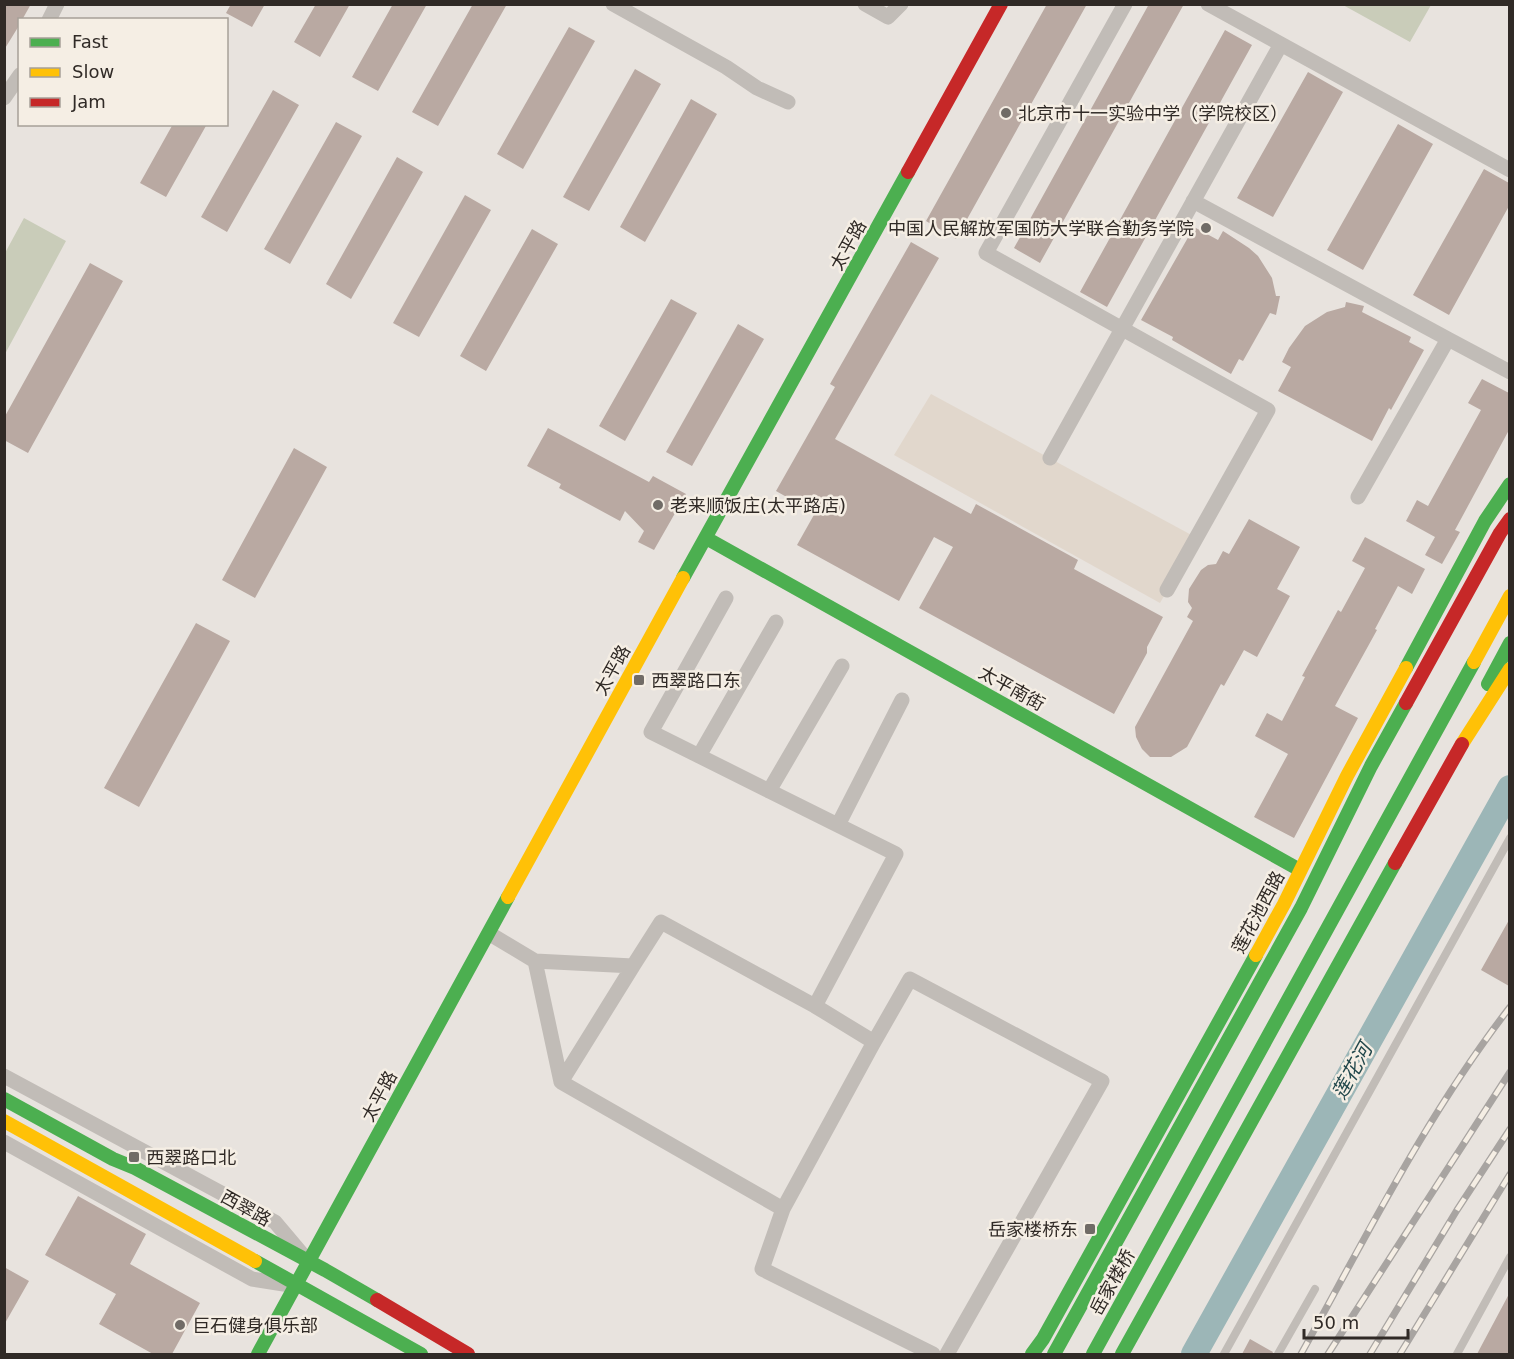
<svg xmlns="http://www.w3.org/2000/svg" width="1514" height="1359" font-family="'DejaVu Sans','Noto Sans SC',sans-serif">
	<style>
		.green { fill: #c9ccb9 }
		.plaza { fill: #e1d7cc }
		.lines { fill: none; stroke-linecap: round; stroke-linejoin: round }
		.river { stroke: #9cb6b7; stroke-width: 26 }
		.building { fill: #b9a9a2 }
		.lane { stroke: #c1bcb7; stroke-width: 8 }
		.street { stroke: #c1bcb7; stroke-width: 15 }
		.fast { stroke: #4caf50; stroke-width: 14 }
		.slow { stroke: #ffc107; stroke-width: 14 }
		.jam { stroke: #c62828; stroke-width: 14 }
		.rail-casing { stroke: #a8a4a1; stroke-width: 7 }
		.rail { stroke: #f5eee4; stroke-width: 4.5; stroke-dasharray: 14; stroke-linecap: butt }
		.poi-dot { fill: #706b66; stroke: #f5eee4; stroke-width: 2 }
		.labels { text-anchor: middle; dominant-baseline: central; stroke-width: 5; stroke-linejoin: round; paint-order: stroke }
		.poi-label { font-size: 18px; fill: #302a26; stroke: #f5eee4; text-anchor: start }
		.street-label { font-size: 18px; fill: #302a26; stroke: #f5eee4 }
		.water-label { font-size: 20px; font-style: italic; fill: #22484c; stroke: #f5eee4 }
	</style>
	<rect width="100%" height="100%" fill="#e8e3de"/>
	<path class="green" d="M1343,5H1431L1410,42Z
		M24,218L66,241L5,354V253Z"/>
	<path class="plaza" d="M931,394L1197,538L1160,603L894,455Z"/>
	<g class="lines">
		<path class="river" d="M1194,1354L1510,788"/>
	</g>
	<path class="building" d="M4,4H31L22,20H20V24L4,50Z
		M231,4H265L252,27L226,13Z
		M316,4H350L320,57L294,42Z
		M393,4H427L378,91L352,77Z
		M473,4H507L438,126L412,112Z
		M1047,4H1087L956,239L926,221Z
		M1149,4H1184L1040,263L1014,248Z
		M569,27L595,41L523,169L497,154Z
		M1225,30L1252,45L1107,307L1080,292Z
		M635,69L661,84L589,211L563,197Z
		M1308,72L1343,92L1273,217L1237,198Z
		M273,90L299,105L227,232L201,217Z
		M691,99L717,114L645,242L620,227Z
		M336,122L362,136L290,264L264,249Z
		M173,124H207L166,197L140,183Z
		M1398,124L1433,144L1363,270L1327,250Z
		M397,157L423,172L351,299L326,284Z
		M1484,169L1509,183V206L1449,315L1413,295Z
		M465,195L491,210L419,337L393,323Z
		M1194,227L1218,240L1223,231L1249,248L1258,256L1272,278L1276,296H1280L1276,315L1270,313L1243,361L1239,359L1231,374L1172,340L1173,337L1141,320Z
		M532,229L558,244L486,371L460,356Z
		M911,242L939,258L835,439L971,514L976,504L1078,560L1074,569L1163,617L1147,647V653L1114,714L919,608L953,547L934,537L899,601L797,545L815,513L776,491L835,387L830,384Z
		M90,263L123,281L28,453L4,440V418Z
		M671,299L697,313L625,441L599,426Z
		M1346,302L1364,306L1362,312L1411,337L1409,342L1424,350L1391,410L1389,408L1372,441L1278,391L1291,367L1282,362L1289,348L1305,326L1327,312L1345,307Z
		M738,324L764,339L692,466L666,452Z
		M1482,379L1509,393V430L1455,530L1460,532L1442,564L1425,555L1435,537L1406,521L1417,500L1428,506L1481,410L1468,403Z
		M548,428L649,482L653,476L686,494L654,550L638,542L644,531L625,511L620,521L559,488L561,484L527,466Z
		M294,448L327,467L255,598L222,580Z
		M1249,519L1300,547L1277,589L1290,596L1257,657L1244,650L1224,686L1221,684L1187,747L1171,757H1150L1142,749L1136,737L1135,727L1193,621L1187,617L1192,608L1188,602L1189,589L1201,570L1208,565L1216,564L1223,551L1229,554Z
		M1365,537L1425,569L1412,594L1398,586L1375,629L1377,630L1335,706L1358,718L1294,838L1254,817L1288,754L1255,736L1267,713L1282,721L1305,677L1302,676L1338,610L1341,612L1365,568L1352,561Z
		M196,623L230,641L139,807L104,788Z
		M1509,920V986L1481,970Z
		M78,1196L146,1234L130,1264L200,1303L172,1354H153L99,1324L116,1294L45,1255Z
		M4,1267L29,1281L4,1325Z
		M1509,1294V1354H1477Z
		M1250,1339L1273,1352L1272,1354H1242Z"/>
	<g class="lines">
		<path class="lane" d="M1224,1354L1510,838
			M1278,1354L1315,1289
			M1457,1354L1510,1257"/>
		<path class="street" d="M613,4L726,67L757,88L788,102
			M865,4L888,17L901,4
			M1125,4L986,253L1268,410L1167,590
			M1208,4L1510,170
			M49,20L57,4
			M4,98L20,75
			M1193,201L1448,339L1358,497
			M1448,339L1510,372
			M1050,458L1281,44
			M699,756L776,622
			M769,791L842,666
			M838,825L902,700
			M490,934L535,961L633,966L661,922L815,1006L896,854L651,732L726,598
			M535,961L561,1082L783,1209L762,1269L933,1354
			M815,1006L874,1042L910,979L1102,1081L947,1354
			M4,1076L275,1222L302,1254
			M561,1082L633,966
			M4,1142L252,1279L290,1285
			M783,1209L874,1042"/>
		<path class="fast" d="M706,538L1300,870
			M683,578L908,172
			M1406,668L1485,521L1510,484
			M1488,684L1510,643
			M4,1099L113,1159L135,1168L325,1270L377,1300
			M255,1261L421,1354
			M258,1354L508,897
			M1032,1354L1043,1339L1256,955
			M1054,1354L1301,908L1371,766L1406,703
			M1093,1354L1474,662
			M1122,1354L1395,863"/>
		<path class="slow" d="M1474,662L1510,596
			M1462,744L1510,669
			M508,897L683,578
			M1256,955L1284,904L1347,776L1406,668
			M4,1121L255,1261"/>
		<path class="jam" d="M908,172L1001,4
			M1406,703L1500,533L1510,519
			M1395,863L1462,744
			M377,1300L468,1354"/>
		<defs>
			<path id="rail" d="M1301,1354C1366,1237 1427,1114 1510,1007
				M1328,1354L1510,1072
				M1370,1354L1457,1210L1510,1129
				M1400,1354L1510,1174"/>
		</defs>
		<use href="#rail" class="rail-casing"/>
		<use href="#rail" class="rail"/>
	</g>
	<g class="poi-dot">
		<circle cx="1006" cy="113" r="6"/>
		<circle cx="1206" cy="228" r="6"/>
		<circle cx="658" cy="505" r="6"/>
		<rect x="633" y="674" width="12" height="12" rx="3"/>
		<rect x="128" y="1151" width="12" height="12" rx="3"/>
		<rect x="1084" y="1223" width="12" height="12" rx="3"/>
		<circle cx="180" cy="1325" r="6"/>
	</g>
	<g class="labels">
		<g class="poi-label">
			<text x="1018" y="113">北京市十一实验中学（学院校区）</text>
			<text x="1194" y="228" text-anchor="end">中国人民解放军国防大学联合勤务学院</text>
			<text x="670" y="505">老来顺饭庄(太平路店)</text>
			<text x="651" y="680">西翠路口东</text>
			<text x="146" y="1157">西翠路口北</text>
			<text x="1078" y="1229" text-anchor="end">岳家楼桥东</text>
			<text x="192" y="1325">巨石健身俱乐部</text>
		</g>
		<g class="street-label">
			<text transform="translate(848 245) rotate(-61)">太平路</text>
			<text transform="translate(612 670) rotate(-61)">太平路</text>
			<text transform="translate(1012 688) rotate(29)">太平南街</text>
			<text transform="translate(1258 912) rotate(-62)">莲花池西路</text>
			<text transform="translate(379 1096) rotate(-62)">太平路</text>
			<text transform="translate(246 1208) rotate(29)">西翠路</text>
			<text transform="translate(1112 1282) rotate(-61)">岳家楼桥</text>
		</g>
		<g class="water-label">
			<text transform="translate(1352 1071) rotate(-61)">莲花河</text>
		</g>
	</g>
	<rect width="1514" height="1359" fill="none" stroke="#302a26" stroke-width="12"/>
	<rect x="18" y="18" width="210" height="108" fill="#f5eee4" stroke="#a6a098" stroke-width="1.5"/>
	<rect x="30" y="38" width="30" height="9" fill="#4caf50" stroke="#a6a098" stroke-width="1.5"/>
	<text x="72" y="48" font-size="18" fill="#302a26">Fast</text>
	<rect x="30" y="68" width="30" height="9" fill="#ffc107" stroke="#a6a098" stroke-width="1.5"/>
	<text x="72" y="78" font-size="18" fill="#302a26">Slow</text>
	<rect x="30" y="98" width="30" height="9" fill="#c62828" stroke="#a6a098" stroke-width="1.5"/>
	<text x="72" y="108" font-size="18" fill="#302a26">Jam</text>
	<path d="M1304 1329v9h104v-9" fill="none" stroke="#302a26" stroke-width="3"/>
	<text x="1313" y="1329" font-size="18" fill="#302a26" stroke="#f5eee4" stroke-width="4.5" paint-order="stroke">50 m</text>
</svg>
